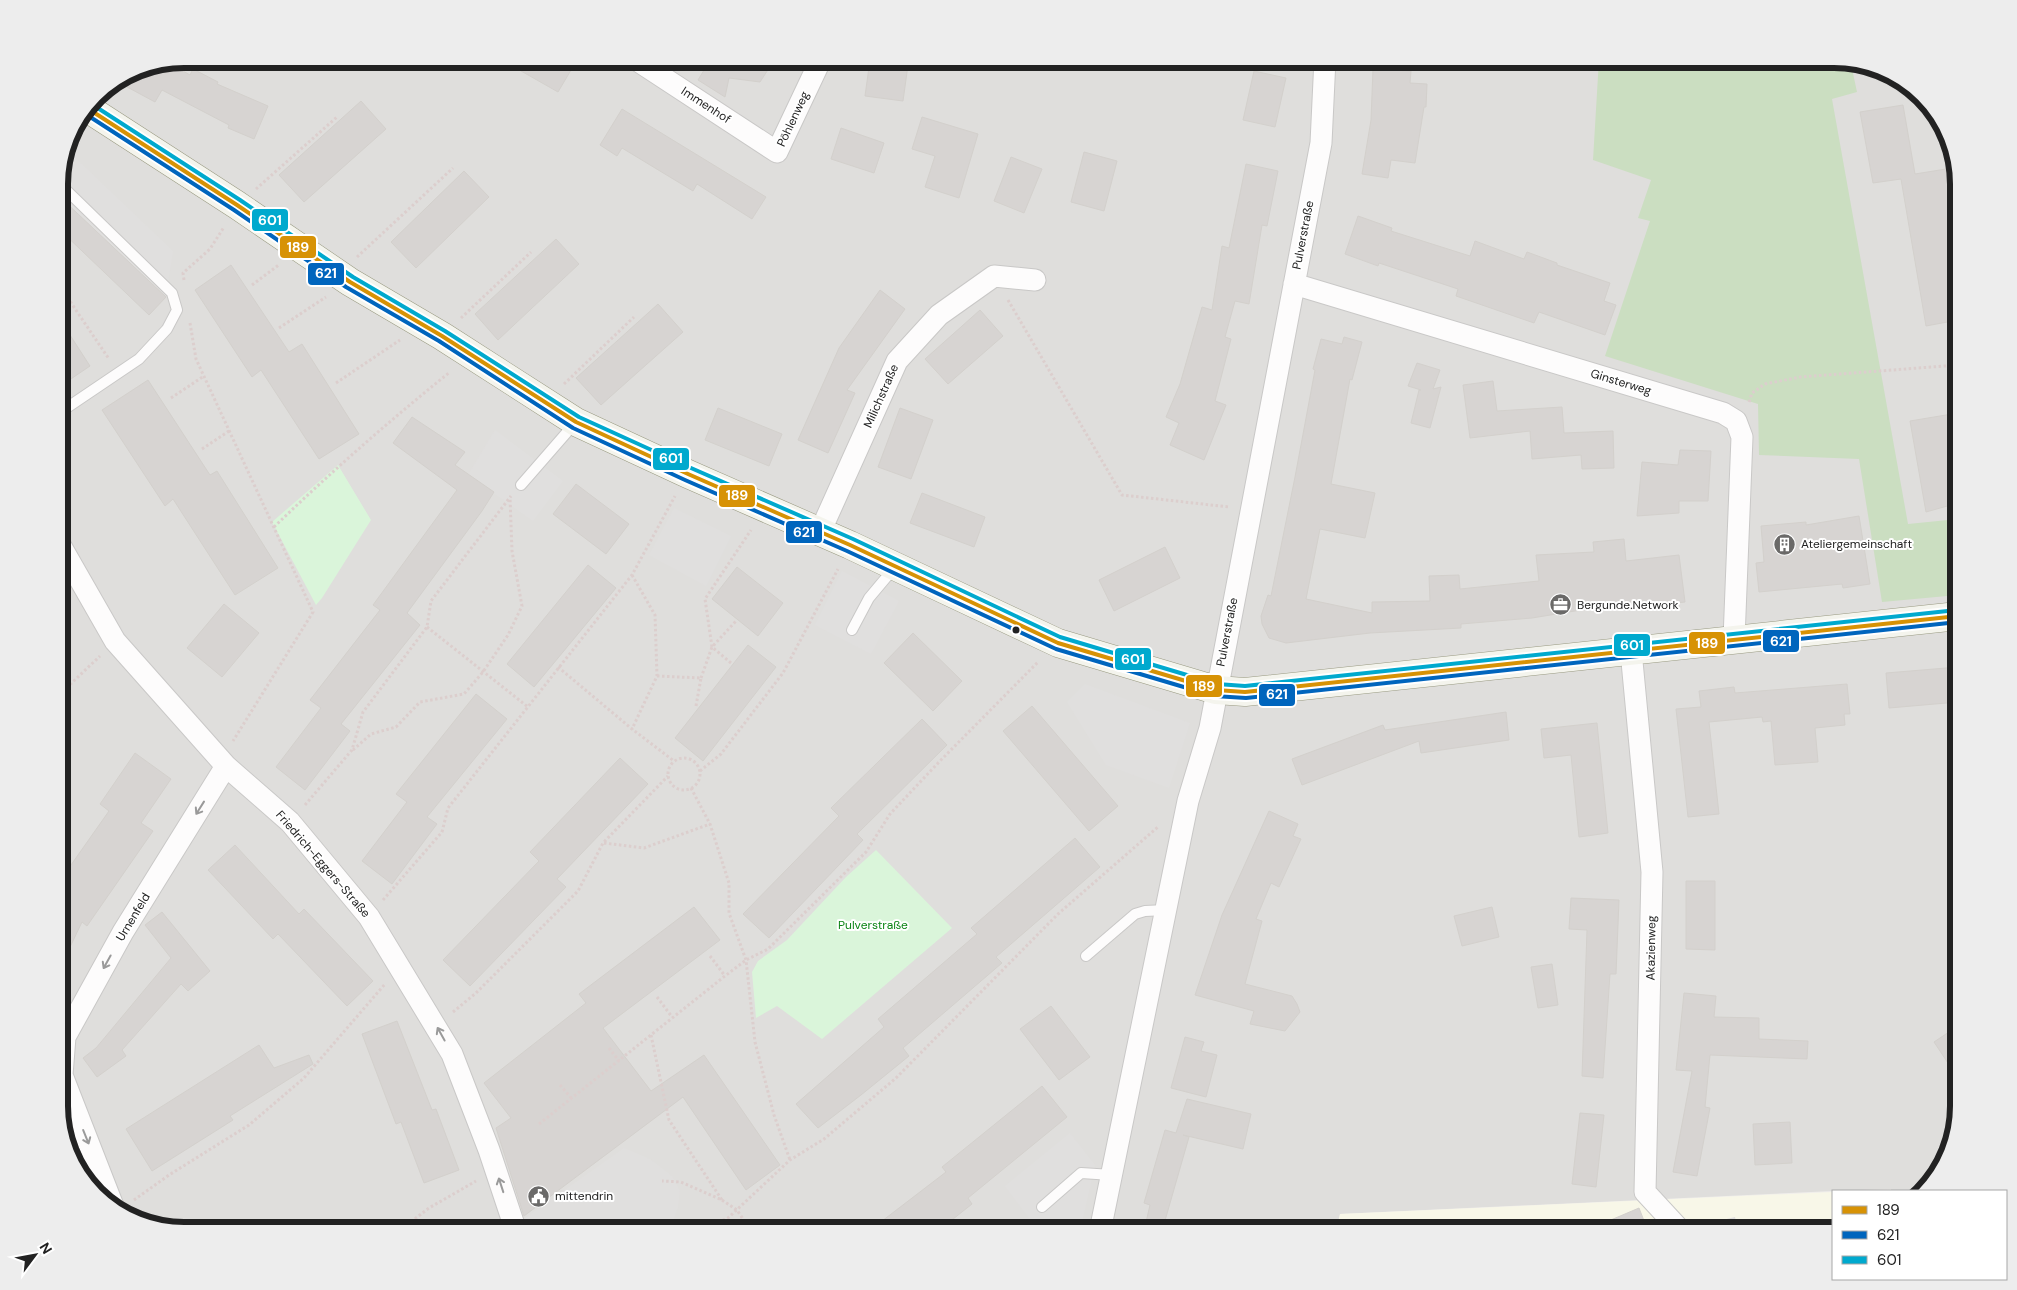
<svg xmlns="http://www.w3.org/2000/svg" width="2017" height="1290" font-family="'DM Sans',sans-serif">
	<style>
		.residential { fill: #dfdedc }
		.education { fill: #f8f7e8 }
		.forest { fill: #cbdec1 }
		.park { fill: #daf5da }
		.parking { fill: #e0dfde }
		.building { fill: #d7d4d2; stroke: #d3d0cc }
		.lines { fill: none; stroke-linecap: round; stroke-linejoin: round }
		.lane-casing { stroke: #c9c8c7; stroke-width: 12 }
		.street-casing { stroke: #c9c8c7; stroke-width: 23 }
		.secondary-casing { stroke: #999a82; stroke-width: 29 }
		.path { stroke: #dccecd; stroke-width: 3; stroke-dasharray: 2.5 2.5; stroke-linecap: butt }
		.lane { stroke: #fdfcfc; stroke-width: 10 }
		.street { stroke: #fdfcfc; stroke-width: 21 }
		.secondary { stroke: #f4f4ed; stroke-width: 28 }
		.bus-1-casing { stroke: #fff; stroke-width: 8 }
		.bus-2-casing { stroke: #fff; stroke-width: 8 }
		.bus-3-casing { stroke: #fff; stroke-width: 8 }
		.bus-1 { stroke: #d79205; stroke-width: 4 }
		.bus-2 { stroke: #0065bd; stroke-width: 4 }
		.bus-3 { stroke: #00a9ce; stroke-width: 4 }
		.oneway { stroke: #9a9a9a }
		.bus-dot { fill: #222; stroke: #fff; stroke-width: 2 }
		.labels { text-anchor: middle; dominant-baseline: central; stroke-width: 4; stroke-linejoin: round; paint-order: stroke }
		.street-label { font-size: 12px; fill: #222; stroke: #fff }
		.poi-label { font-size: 12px; fill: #222; stroke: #fff; text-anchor: start }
		.park-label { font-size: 12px; fill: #0c8416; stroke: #fff }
		.rim { fill: none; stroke: #222; stroke-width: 6 }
		.line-badge { stroke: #fff; stroke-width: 2 }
		.badge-label { font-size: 14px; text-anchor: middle; font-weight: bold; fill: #fff }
	</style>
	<rect width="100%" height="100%" fill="#f0eeeb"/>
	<path class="residential" d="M183,59H1834L1903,80L1942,121L1958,183V1107L1937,1176L1921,1191H1891V1189L1833,1191L1340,1214L1336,1231H183L114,1210L76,1169L59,1115V175L68,135L95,95L136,68Z"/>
	<path class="education" d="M1833,1192V1231H1336L1340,1214Z"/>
	<path class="forest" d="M1599,59H1834L1851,64L1857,92L1832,99L1908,524L1958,519V595L1882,602L1859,459L1759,455L1758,404L1605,356L1650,221L1638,218L1651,180L1593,160Z"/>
	<path class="park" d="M338,465L371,520L322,598L316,605L272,522Z
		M876,850L952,928L822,1039L777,1006L756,1018L752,972L758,961L787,940L846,877Z"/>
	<path class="parking" d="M65,148L173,251L166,297L59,196V175Z
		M495,430L563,481L533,521L468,475Z
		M674,508L731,536L706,586L649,555Z
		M842,571L899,601L871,654L815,625Z
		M1085,684L1190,723L1169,788L1106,765L1067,702Z
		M1070,1133L1095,1165L1080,1231H1039L1005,1186Z
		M624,1148L650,1159L672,1176L680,1191L678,1208L669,1231H526L522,1220Z
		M1735,1217L1738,1231H1681V1230Z"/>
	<path class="building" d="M500,59H563L574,65L558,92Z
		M703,59H775L760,82L729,78L725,97L698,80L709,62Z
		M870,60L908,65L903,101L865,96Z
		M167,62L190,75L193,69L218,82L217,84L268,106L254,139L228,128L229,125L162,90L155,102L116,81L136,68Z
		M1373,69L1411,71L1410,83L1427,84L1426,107H1424L1415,163L1391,160L1388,178L1362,174L1371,120Z
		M1254,71L1286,78L1275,127L1243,120Z
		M361,101L386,129L304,202L279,175Z
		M1903,105L1915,174L1946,169L1958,243V320L1926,326L1901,179L1873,183L1860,112Z
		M622,109L766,197L752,219L697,184L693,191L622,148L617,156L600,145Z
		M922,117L978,134L959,198L925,187L935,156L912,149Z
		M841,128L884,143L874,173L831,159Z
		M1084,152L1117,161L1104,211L1071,202Z
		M1011,157L1042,169L1024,213L994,201Z
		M1246,164L1278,171L1267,226L1262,225L1249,304L1235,301L1225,337L1231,339L1215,401L1226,405L1204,460L1170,445L1179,423L1166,417L1180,384L1202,307L1212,310L1222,246L1229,248Z
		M464,171L489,197L416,268L391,242Z
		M59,196L166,297L149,315L59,229Z
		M1358,216L1392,228L1391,231L1470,256L1475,241L1524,259L1527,252L1557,263V265L1610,283L1604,301L1616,305L1605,335L1539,312L1534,323L1456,296L1458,289L1379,263L1378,266L1345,254Z
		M556,239L579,264L498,340L475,314Z
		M231,265L289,352L302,344L359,434L319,459L261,370L252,377L195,290Z
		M880,290L905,309L847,390L855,393L828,453L798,440L839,348Z
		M658,304L683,332L601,405L576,378Z
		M980,310L1003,336L948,384L925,359Z
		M59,318L90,366L59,387Z
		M1344,337L1362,342L1352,380L1350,379L1331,484L1375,493L1365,538L1320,529L1306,599L1372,613V602L1430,601L1429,576L1459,575L1460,589L1539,581L1536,555L1594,552L1593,542L1624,539L1626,561L1679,555L1685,602L1648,606V602L1587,609L1532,618L1461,624V628L1370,633L1286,643L1269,638L1262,624L1261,616L1268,595L1271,596L1295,477L1315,370L1313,369L1321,339L1342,344Z
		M1417,363L1440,370L1433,389L1441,387L1430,428L1411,423L1419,390H1421L1408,386Z
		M148,380L210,475L217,471L278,568L235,595L173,499L165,506L102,410Z
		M1493,381L1497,411L1562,407L1564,433L1613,431L1614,468L1582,469L1581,455L1532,459L1530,431L1470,438L1463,385Z
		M718,408L782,434L769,466L705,440Z
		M900,408L933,420L911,479L878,467Z
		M1958,413V503L1926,512L1910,421Z
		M412,417L465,452L455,465L494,492L482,511L407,613L420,625L341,724L350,731L305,790L276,767L321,708L310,700L380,610L373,605L457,490L393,443Z
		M1680,450L1711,451L1708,501H1679V513L1637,516L1642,462L1678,465Z
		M576,484L629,524L606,554L553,514Z
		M922,493L985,517L974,547L910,523Z
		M1859,516L1870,584L1843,588L1842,584L1759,592L1756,563L1764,562L1761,526L1806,522V525Z
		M1165,547L1180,578L1114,611L1099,580Z
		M588,565L616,588L534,687L507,664Z
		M737,567L783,603L758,636L712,599Z
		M224,604L259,633L222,677L187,648Z
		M913,633L962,681L933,711L884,663Z
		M748,645L776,667L703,761L675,738Z
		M1958,667V702L1889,708L1886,673Z
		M1847,684L1850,714H1844L1845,725L1815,728L1818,762L1775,765L1771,721L1763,722L1762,717L1709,722L1719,814L1688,817L1676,709L1701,707L1699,691L1734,687L1735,693Z
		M476,694L507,719L427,817L437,824L392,884L362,861L407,802L396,794Z
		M1032,706L1118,806L1089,831L1003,731Z
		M1506,712L1509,740L1421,753L1419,741L1302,785L1292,759L1383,725L1385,730Z
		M922,719L947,745L857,834L863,840L769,938L743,914L839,816L831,808Z
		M1597,723L1608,833L1579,837L1571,755L1544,758L1541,729Z
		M135,753L171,779L141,823L153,831L87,926L82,922L59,970V882L109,811L100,804Z
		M620,758L648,784L557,879L566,887L470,986L443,960L539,861L530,852Z
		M1269,811L1298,824L1293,836L1301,839L1279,887L1271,883L1256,919L1262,921L1245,984L1292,996L1297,1004L1300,1012L1285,1031L1250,1024L1254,1011L1195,995L1222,915Z
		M1075,838L1100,867L996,957L1002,963L903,1048L909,1056L861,1095L818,1128L796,1104L884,1027L878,1019L977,934L971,928Z
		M235,845L299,914L304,909L373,981L347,1006L278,934L273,939L208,870Z
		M1686,881H1715V950L1686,949Z
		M1571,898L1619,900L1616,974H1610L1603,1078L1582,1076L1587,930L1569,929Z
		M694,907L720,940L603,1028L651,1091L704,1055L780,1165L746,1190L683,1097L524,1216L496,1128L511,1118L484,1083L586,1003L579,994Z
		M1492,907L1499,937L1462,946L1454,916Z
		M162,912L210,971L188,991L181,984L122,1050L126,1056L97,1077L83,1058L96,1048L171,958L145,925Z
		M1552,964L1558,1005L1538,1008L1531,967Z
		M1684,993L1716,996L1714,1017L1759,1018V1039L1808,1041L1807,1059L1710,1055L1705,1107L1710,1108L1697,1176L1673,1172L1692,1071L1676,1070Z
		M1051,1006L1090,1057L1059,1080L1020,1029Z
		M397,1021L432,1110L436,1109L459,1170L424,1183L401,1122L396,1124L362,1034Z
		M1958,1026V1078L1934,1042Z
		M1185,1037L1204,1042L1201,1051L1217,1055L1206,1097L1171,1088Z
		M259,1045L274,1068L309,1055L313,1064L230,1116L233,1120L152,1171L126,1129Z
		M1042,1086L1067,1117L968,1198L972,1204L938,1231H869L946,1172L942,1167Z
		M1187,1099L1251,1114L1243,1149L1183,1135L1189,1137L1162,1231H1144L1150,1205L1144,1203L1165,1130L1176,1133Z
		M1580,1113L1604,1115L1596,1187L1572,1184Z
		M1790,1122L1792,1163L1755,1165L1753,1124Z
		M1639,1208L1648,1231H1585Z"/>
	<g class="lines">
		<defs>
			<path id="lane" d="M59,183L172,293L177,310L167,329L139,359L59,413
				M521,485L575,423
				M852,630L869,598L895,567
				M1086,956L1135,914L1145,911L1166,910
				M1042,1207L1081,1173L1112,1175"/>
			<path id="street" d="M635,59L777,152L821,59
				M1294,284L1723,413L1736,421L1742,437L1734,639
				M820,532L897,361L939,315L994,276L1035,280
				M59,543L115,641L226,766L290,822L369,917L452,1054L489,1150L516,1231
				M1631,651L1652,872L1645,1192L1681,1231
				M115,1211L62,1075L65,1037L123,932L226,766
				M1100,1231L1188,801L1210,728L1321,143L1325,59"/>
			<path id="secondary" d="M87,108L237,205L350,282L442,336L576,422L688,474L850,545L1058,643L1216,690L1245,692L1958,616"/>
		</defs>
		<use href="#lane" class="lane-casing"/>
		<use href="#street" class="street-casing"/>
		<use href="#secondary" class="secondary-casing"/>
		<path class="path" d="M256,189L337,117
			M357,257L453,168
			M184,280L183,273L210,249L224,227
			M59,285L109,359
			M252,285L280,264
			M1008,300L1122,495L1229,507
			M461,318L531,252
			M190,323L196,359L313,612L233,741
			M279,328L326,297
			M336,383L400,340
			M564,384L634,317
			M171,398L204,376
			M1749,402L1752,393L1765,384L1800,377L1958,365
			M202,449L229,431
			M274,527C331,472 389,421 450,372
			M632,575L655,615L657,676L632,729
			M427,627L528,707
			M731,663L712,647L705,599L751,530
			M558,667L632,729L674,761
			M657,676L701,678L696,706
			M701,678L712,647L736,621
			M59,695L100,656
			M353,750L371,734L396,727L420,702L464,694L483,672L508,635L522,606L512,551L510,498
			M668 774a16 16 0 1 1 32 0a16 16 0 1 1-32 0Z
			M700,771L721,754L783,673L838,569
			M691,788L710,824L729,883V913L746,960L755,1042L774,1115L790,1160
			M305,805L352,750L363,712L427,627L431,601L511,496
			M604,843L644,848L710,824
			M383,900L442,832L448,808L632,575L675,496
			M710,956L725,976
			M657,997L672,1017
			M453,1012L476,993L578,891L603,843L668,776
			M651,1035L669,1120L722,1200L681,1182L662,1181
			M609,1048L619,1061
			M560,1085L572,1099
			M539,1124L725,976L746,960L768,949L866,852L890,814L939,762L1038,662
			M134,1200L169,1175L249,1125L304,1078L385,984
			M722,1200L737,1210L751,1231
			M399,1231L429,1208L476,1181
			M700,1231L728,1218L790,1160L824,1139L896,1078L1058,914L1159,826"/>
		<use href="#lane" class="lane"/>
		<use href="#street" class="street"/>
		<use href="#secondary" class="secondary"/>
		<defs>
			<path id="bus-1" d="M87,108L237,205L350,282L442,336L576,422L688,474L850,545L1058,643L1216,690L1245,692L1958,616"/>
			<path id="bus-2" d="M84,113L234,210L346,287L439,341L573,428L685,480L847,551L1056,649L1214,696L1246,698L1958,622"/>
			<path id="bus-3" d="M90,103L240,200L353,277L445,331L579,417L691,468L853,539L1060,637L1217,684L1245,686L1957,610"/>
		</defs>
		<use href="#bus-1" class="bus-1-casing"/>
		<use href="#bus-2" class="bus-2-casing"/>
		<use href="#bus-3" class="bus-3-casing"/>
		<use href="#bus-1" class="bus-1"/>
		<use href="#bus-2" class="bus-2"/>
		<use href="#bus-3" class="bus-3"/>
	</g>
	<defs><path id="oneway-shaft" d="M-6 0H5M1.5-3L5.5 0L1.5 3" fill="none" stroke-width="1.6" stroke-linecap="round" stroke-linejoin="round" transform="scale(1.25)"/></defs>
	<g class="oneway">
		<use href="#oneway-shaft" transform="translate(200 808) rotate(122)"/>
		<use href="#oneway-shaft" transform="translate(107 962) rotate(119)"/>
		<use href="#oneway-shaft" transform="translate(441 1034) rotate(-119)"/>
		<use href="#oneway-shaft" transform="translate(86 1137) rotate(68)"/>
		<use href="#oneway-shaft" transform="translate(501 1185) rotate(-108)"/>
	</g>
	<defs>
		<symbol id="building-disc" viewBox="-11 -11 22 22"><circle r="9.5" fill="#6a6968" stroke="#fff"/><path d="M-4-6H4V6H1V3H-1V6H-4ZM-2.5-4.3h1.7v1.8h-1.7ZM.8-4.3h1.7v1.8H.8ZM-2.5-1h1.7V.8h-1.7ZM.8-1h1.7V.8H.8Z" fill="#fff"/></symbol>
		<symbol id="office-disc" viewBox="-11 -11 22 22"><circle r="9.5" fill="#6a6968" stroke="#fff"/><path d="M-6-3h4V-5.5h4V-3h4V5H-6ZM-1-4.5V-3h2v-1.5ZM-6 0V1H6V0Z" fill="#fff"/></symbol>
		<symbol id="civic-disc" viewBox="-11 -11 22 22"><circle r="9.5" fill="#6a6968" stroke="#fff"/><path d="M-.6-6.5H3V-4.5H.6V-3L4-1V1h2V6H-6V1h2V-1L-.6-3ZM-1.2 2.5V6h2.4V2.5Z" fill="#fff"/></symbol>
	</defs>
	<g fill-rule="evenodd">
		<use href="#building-disc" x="1772" y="532" width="25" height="25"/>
		<use href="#office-disc" x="1548" y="592" width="25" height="25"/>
		<use href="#civic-disc" x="526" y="1184" width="25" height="25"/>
	</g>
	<circle class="bus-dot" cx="1016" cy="630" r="4.5"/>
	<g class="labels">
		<g class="street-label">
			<text transform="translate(706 105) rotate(33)">Immenhof</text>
			<text transform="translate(793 119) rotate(-65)">Pöhlenweg</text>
			<text transform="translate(1303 235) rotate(-79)">Pulverstraße</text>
			<text transform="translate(1621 382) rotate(17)">Ginsterweg</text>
			<text transform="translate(881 396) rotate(-66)">Milichstraße</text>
			<text transform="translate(1227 632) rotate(-79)">Pulverstraße</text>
			<text transform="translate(323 864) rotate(49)">Friedrich-Eggers-Straße</text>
			<text transform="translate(133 917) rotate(-59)">Urnenfeld</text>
			<text transform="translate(1651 948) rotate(-89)">Akazienweg</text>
		</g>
		<g class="poi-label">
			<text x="1801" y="544">Ateliergemeinschaft</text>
			<text x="1577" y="605">Bergunde.Network</text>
			<text x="555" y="1196">mittendrin</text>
		</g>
		<g class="park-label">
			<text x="873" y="925">Pulverstraße</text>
		</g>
	</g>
	<path d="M0 0H2017V1290H0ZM184 68H1834A116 116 0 0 1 1950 184V1106A116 116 0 0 1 1834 1222H184A116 116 0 0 1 68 1106V184A116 116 0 0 1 184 68Z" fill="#ededed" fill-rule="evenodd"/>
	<path class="rim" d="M184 68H1834A116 116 0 0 1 1950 184V1106A116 116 0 0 1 1834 1222H184A116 116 0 0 1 68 1106V184A116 116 0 0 1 184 68Z"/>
	<g class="line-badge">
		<rect x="251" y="208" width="38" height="24" rx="5" fill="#00a9ce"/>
		<rect x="279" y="235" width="38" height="24" rx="5" fill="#d79205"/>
		<rect x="307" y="262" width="38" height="24" rx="5" fill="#0065bd"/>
		<rect x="652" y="447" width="38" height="24" rx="5" fill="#00a9ce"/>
		<rect x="718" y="484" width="38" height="24" rx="5" fill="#d79205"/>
		<rect x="785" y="520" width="38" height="24" rx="5" fill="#0065bd"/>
		<rect x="1762" y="629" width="38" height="24" rx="5" fill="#0065bd"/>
		<rect x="1688" y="631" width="38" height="24" rx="5" fill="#d79205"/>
		<rect x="1613" y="633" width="38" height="24" rx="5" fill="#00a9ce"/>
		<rect x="1114" y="647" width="38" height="24" rx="5" fill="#00a9ce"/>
		<rect x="1185" y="674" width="38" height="24" rx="5" fill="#d79205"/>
		<rect x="1258" y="683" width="38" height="24" rx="5" fill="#0065bd"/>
	</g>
	<g class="badge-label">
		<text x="270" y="225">601</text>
		<text x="298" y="252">189</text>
		<text x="326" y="278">621</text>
		<text x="671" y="463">601</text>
		<text x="737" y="500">189</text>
		<text x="804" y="537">621</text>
		<text x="1781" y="646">621</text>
		<text x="1707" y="648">189</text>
		<text x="1632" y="650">601</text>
		<text x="1133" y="664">601</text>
		<text x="1204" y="691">189</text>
		<text x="1277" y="699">621</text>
	</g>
	<rect x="1832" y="1190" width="175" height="90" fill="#ffffff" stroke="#a7a7a7"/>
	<rect x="1842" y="1206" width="25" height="8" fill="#d79205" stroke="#a7a7a7"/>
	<text x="1877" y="1215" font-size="15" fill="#222222">189</text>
	<rect x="1842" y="1231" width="25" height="8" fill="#0065bd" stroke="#a7a7a7"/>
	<text x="1877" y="1240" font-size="15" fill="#222222">621</text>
	<rect x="1842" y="1256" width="25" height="8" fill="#00a9ce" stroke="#a7a7a7"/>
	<text x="1877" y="1265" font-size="15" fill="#222222">601</text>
	<g transform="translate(35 1255) rotate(58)" stroke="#ffffff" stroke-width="4" paint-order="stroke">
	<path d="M0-4L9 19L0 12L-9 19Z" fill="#222222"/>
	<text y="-8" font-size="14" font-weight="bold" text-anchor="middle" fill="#222222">N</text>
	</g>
</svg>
